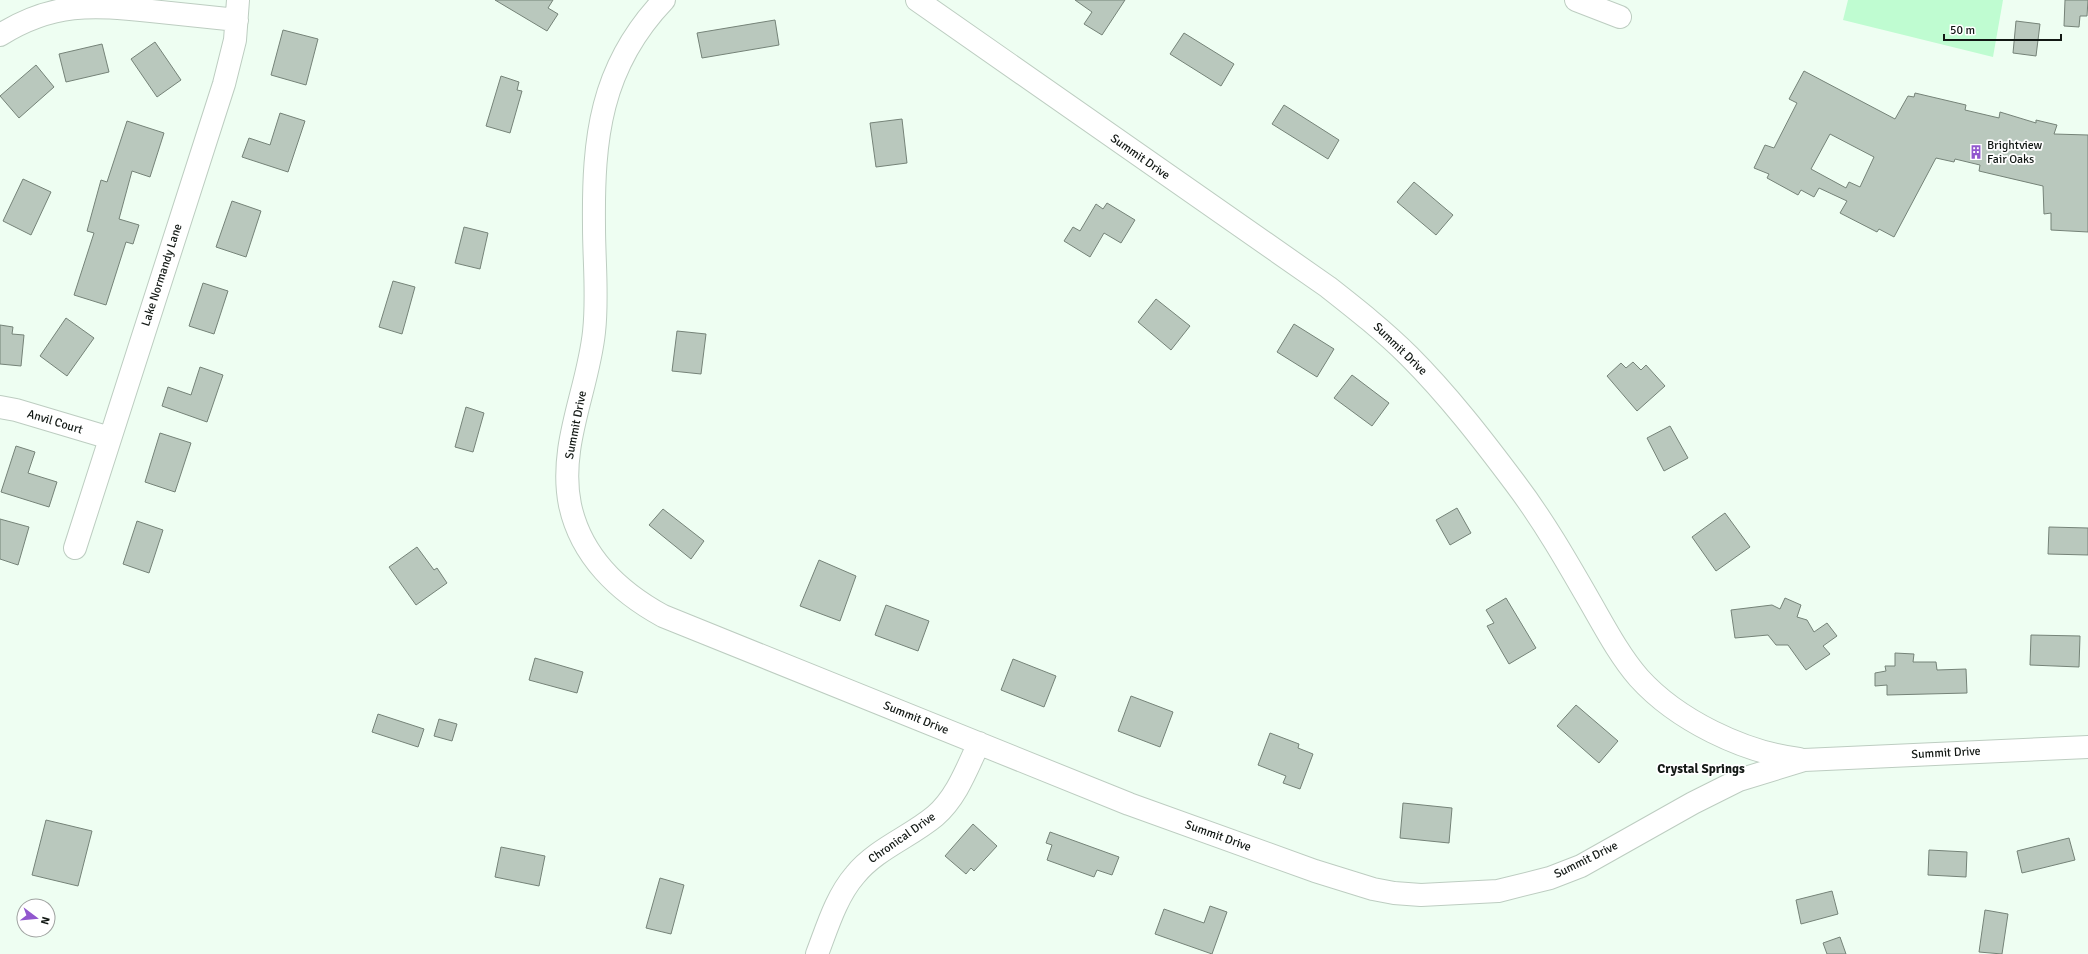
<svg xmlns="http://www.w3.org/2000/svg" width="2088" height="954" font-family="Signika,sans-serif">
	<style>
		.green { fill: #bffcd1 }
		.building { fill: #b9c8bd; stroke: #758378; fill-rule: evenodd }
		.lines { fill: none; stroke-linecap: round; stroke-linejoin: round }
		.minor-casing { stroke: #bdcdc1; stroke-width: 24 }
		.minor { stroke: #fff; stroke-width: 22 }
		.labels { text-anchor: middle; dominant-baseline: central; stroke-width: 3.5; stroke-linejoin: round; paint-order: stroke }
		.poi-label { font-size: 12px; fill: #121814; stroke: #fff; text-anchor: start }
		.street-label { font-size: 12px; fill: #121814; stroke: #fff }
		.neighbourhood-label { font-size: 13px; font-weight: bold; fill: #121814; stroke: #fff }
	</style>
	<rect width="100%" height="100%" fill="#eefef2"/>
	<path class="green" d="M1848,0H2003L1993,57L1843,20Z"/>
	<path class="building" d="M495,0H553L548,8L558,14L547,31Z
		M1075,0H1125L1102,35L1084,24L1092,12Z
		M2065,0H2088L2087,16H2080L2079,27L2064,26Z
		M775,20L779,45L702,58L697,33Z
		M2016,21L2040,24L2036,56L2013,53Z
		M283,30L318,39L306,85L271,75Z
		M1184,33L1234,64L1221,86L1170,54Z
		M155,42L181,80L157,97L131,59Z
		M102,44L109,72L66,82L59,54Z
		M36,65L54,87L19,118L0,96Z
		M1804,71L1895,119L1908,96L1914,97L1915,93L1966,105L1965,110L1999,118L2000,112L2036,123V120L2057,125L2054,134L2088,135V232L2051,230V213L2044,214L2043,186L1979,171L1980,165L1955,159L1954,162L1936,158L1894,237L1879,229L1877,232L1840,213L1847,201L1819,188L1814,197L1801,190L1798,195L1767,178L1769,174L1754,168L1765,145L1774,148L1797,103L1789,99ZM1830,134L1874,157L1860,187L1849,182L1846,188L1811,169Z
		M501,76L519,82L517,90L522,91L510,133L486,126Z
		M1284,105L1339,140L1328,159L1272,124Z
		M280,113L305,121L288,172L242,157L249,138L270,145Z
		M902,119L907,163L876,167L870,123Z
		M127,121L164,133L150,177L132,171L119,219L139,225L133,244L126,242L106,305L74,295L94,233L87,231L101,180L107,182Z
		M23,179L51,192L31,235L3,221Z
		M1414,182L1453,215L1436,235L1397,202Z
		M232,201L261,211L246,257L216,247Z
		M1107,203L1135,220L1121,243L1104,233L1090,257L1064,241L1073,227L1080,231L1096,204L1103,209Z
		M464,227L488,233L480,269L455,263Z
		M393,281L415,287L402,334L379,327Z
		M203,283L228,291L214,334L189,326Z
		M1156,299L1190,326L1171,350L1138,322Z
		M66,318L94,338L67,376L40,356Z
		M1294,324L1334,349L1317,377L1277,352Z
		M0,325L13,327L12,334L24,335L21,366L0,364Z
		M677,331L706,334L701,374L672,371Z
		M1633,362L1641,370L1646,365L1665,386L1637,411L1607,376L1621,363L1626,368Z
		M200,367L223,375L207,422L162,406L168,387L191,395Z
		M1352,375L1389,403L1372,426L1334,398Z
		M466,407L484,413L473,452L455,447Z
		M1670,426L1688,458L1664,471L1647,438Z
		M160,433L191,443L175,492L145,482Z
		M16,446L35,452L28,473L57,482L49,507L1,492Z
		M1457,508L1471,533L1450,545L1436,520Z
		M663,509L704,541L691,559L649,525Z
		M1725,513L1750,547L1716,571L1692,537Z
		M0,519L29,527L18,565L0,559Z
		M137,521L163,530L149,573L123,564Z
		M2049,527L2088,528V555L2048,554Z
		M417,547L434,570L437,568L447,583L416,605L389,567Z
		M819,560L856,576L840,621L800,606Z
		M1506,598L1536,648L1509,664L1487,626L1494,623L1486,610Z
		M1785,598L1801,605L1797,617L1807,620L1814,632L1827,623L1837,636L1823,646L1830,654L1806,670L1788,645H1776L1768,635L1735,638L1731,610L1772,605L1780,609Z
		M886,605L929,621L918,651L875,635Z
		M2031,635L2080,636L2079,667L2030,665Z
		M1895,653L1914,654L1913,662H1936L1937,670L1966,669L1967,693L1887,695V685L1875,686V673L1886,671L1885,666H1895Z
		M535,658L583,672L577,693L529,680Z
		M1013,659L1056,676L1044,707L1001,690Z
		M1131,696L1173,712L1160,747L1118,731Z
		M1576,705L1618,741L1599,763L1557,726Z
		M378,714L424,729L418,747L372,732Z
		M439,719L457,724L452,741L434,736Z
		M1270,733L1299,744L1298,748L1313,754L1300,789L1283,783L1286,776L1258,765Z
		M1403,803L1452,808L1449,843L1400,838Z
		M46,820L92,831L78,886L32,875Z
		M973,824L997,846L974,871L971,868L966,874L945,856Z
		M1050,832L1119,857L1112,875L1097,870L1094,877L1047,860L1052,845L1046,843Z
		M2069,838L2075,860L2022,873L2017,851Z
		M501,847L545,856L539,886L495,877Z
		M1929,850L1967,852L1966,877L1928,875Z
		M660,878L684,885L671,934L646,928Z
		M1832,891L1838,914L1801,924L1796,900Z
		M1210,906L1227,912L1212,954L1155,934L1164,909L1204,923Z
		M1985,910L2008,914L2002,954L1979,952Z
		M1840,937L1846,954H1827L1823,943Z"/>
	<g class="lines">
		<defs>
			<path id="minor" d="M664,0C600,67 593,139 594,226C594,262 598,297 594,332C588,390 558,446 570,505C581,556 619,592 663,616L1129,804L1315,871L1373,889L1394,893L1421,895L1498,891L1550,878L1581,866L1693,803L1739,780L1804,760L2088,747
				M917,0L1328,287C1356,309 1384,331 1409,356C1448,395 1482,439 1515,483C1543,520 1566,560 1589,600C1604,626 1619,655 1639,678C1677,720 1743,752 1799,759
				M1576,0L1620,17
				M0,35C53,2 92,5 151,11C180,14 208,17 237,20
				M0,407L16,410L110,438
				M75,548L224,84L235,40L238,0
				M817,954C827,928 836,897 855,875C876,849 910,837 935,816C957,797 967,768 979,743"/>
		</defs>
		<use href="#minor" class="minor-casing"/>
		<use href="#minor" class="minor"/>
	</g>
	<defs>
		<symbol id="building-bare" viewBox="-9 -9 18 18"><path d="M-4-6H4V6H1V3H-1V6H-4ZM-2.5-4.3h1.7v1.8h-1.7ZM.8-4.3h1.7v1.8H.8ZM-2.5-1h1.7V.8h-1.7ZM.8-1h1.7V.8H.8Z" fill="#9157ce" stroke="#fff" stroke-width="2.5" paint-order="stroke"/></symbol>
	</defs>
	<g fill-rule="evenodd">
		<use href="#building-bare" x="1966" y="142" width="20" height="20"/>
	</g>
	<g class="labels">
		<g class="poi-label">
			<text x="1987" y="145">Brightview<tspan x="1987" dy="14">Fair Oaks</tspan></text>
		</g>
		<g class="street-label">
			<text transform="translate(1140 157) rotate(35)">Summit Drive</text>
			<text transform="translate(162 275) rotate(-72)">Lake Normandy Lane</text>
			<text transform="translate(1400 349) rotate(44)">Summit Drive</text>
			<text transform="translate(55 422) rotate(17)">Anvil Court</text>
			<text transform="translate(576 425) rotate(-79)">Summit Drive</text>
			<text transform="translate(916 718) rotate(22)">Summit Drive</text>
			<text transform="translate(1946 753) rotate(-3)">Summit Drive</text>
			<text transform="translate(1218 836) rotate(20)">Summit Drive</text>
			<text transform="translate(902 838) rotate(-35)">Chronical Drive</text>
			<text transform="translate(1586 860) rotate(-26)">Summit Drive</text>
		</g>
		<g class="neighbourhood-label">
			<text x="1701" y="769">Crystal Springs</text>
		</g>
	</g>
	<g transform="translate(36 918) rotate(106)"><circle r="19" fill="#ffffff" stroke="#a0a3a1"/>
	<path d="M0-3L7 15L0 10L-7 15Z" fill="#9157ce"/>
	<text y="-6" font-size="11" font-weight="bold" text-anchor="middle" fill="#121814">N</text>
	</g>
	<path d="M1944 34v6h117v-6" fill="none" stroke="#121814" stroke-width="2"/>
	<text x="1950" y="34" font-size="12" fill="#121814" stroke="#ffffff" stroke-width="3" paint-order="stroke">50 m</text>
</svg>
